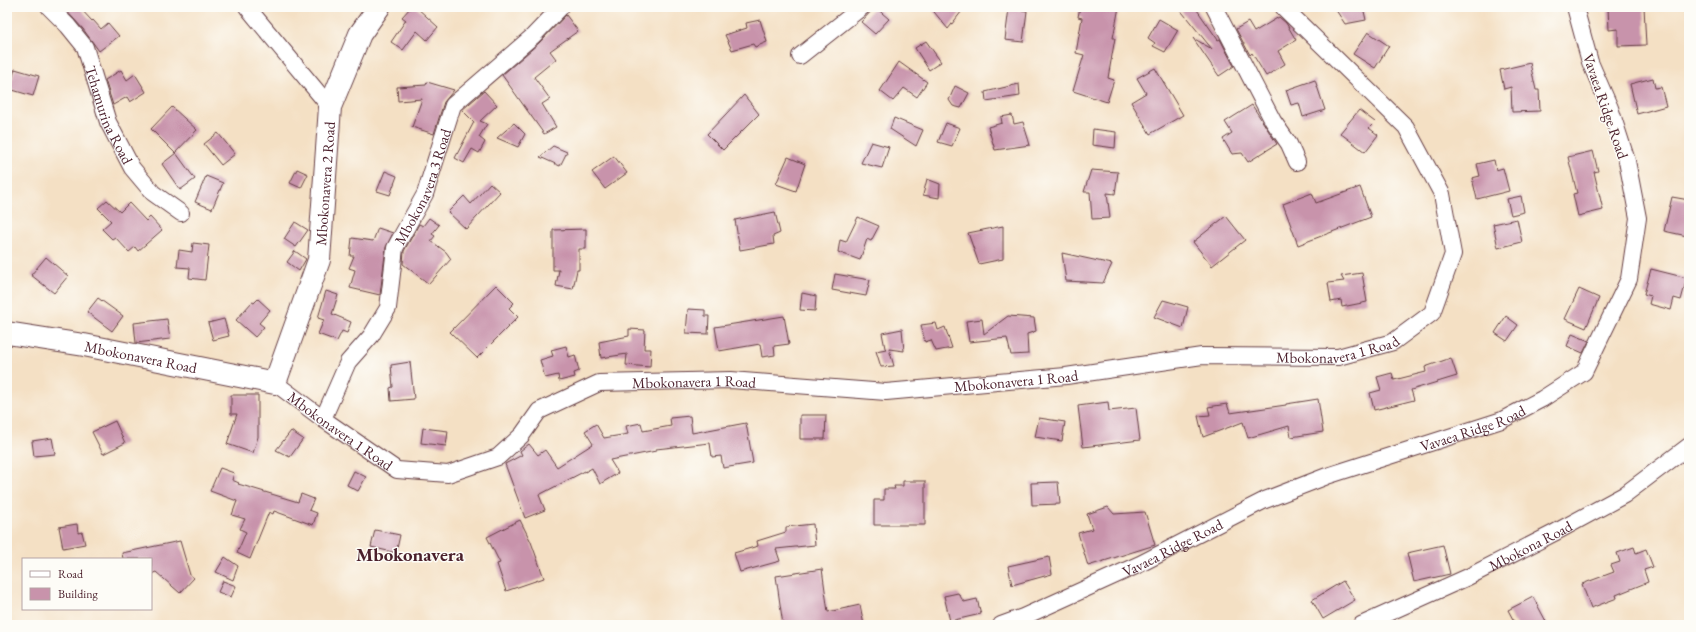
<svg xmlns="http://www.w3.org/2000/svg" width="1696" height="632" font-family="'EB Garamond',serif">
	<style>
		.building { fill: #c893ab }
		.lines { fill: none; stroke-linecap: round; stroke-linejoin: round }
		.street-casing { stroke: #643c42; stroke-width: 18 }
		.secondary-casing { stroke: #643c42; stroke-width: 24 }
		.street { stroke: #fff; stroke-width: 16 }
		.secondary { stroke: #fff; stroke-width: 22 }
		.labels { text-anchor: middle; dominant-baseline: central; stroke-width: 3; stroke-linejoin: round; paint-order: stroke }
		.street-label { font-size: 15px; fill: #4a1f2b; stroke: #fdfcf7 }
		.district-label { font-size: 19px; font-weight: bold; fill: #4a1f2b; stroke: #fdfcf7 }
	</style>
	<rect width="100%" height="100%" fill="#fdfcf7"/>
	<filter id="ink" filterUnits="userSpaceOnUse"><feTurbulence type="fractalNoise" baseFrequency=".025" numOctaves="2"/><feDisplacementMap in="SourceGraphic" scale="8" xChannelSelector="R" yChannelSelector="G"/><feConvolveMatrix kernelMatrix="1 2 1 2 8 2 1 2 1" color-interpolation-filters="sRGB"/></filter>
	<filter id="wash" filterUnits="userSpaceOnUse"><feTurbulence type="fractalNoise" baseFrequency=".012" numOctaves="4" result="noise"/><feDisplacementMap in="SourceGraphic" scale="16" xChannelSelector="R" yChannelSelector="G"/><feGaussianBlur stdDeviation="0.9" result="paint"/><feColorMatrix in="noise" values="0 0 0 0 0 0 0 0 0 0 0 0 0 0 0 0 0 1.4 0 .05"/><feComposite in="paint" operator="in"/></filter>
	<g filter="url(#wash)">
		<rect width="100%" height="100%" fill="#f4e0c4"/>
		<g id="blocks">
			<path class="building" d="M63,7H79L92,21L93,20L101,29L108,23L119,36L99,51L83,29Z
				M411,7H416L438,27L427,40L417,31L403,50L391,42L406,20L402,17Z
				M875,7L889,19L875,34L861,22Z
				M930,7H965L948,29Z
				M1080,7H1119L1113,38H1115L1108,78L1114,80L1107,102L1073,91L1084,55L1076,53L1082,18L1078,17Z
				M1178,7H1195L1218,40L1220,39L1234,66L1219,76L1193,38L1212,49Z
				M1334,7H1363L1366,20L1345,24Z
				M1608,7H1644L1646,45L1618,46V29L1609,30Z
				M1009,8L1027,11L1023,42L1005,40Z
				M566,15L578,31L550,51L556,59L534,77L550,99L542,104L556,127L544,134L502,75L539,43Z
				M1279,17L1286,23L1296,40L1278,51L1285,64L1266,76L1252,53L1250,55L1236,29L1248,22L1254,32Z
				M1159,19L1178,30L1165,52L1153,46L1155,43L1148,38Z
				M760,20L767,42L755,47L753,44L732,50L725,35L747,28L746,23Z
				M1368,32L1389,46L1375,68L1353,54Z
				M926,41L941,62L929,70L915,48Z
				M899,62L927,82L917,97L904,88L893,101L880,91Z
				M1530,63L1536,90H1539L1540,111L1512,112L1511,87L1504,89L1500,70Z
				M1155,68L1183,115L1150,134L1131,102L1146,93L1137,78Z
				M15,69L39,76L33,96L9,89Z
				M121,70L127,80L135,74L146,92L130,102L127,97L113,105L105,80Z
				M1653,78L1655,88L1661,87L1666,106L1637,114L1630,84Z
				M1315,80L1325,110L1303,117L1299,103L1291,105L1286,90Z
				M427,82L454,90L444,102L434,134L412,127L422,99L398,101L397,87L426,85Z
				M1019,84L1020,96L986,101L985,92Z
				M955,86L969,93L961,108L953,106L949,100Z
				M484,91L497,105L480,121L487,124L479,137L485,142L479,153L472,149L464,163L455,158L474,122L462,110Z
				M744,95L759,114L723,150L707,134Z
				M1252,105L1277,144L1248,162L1242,153L1232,154L1223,139L1232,133L1225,122Z
				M172,107L197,130L175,153L151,129Z
				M1359,110L1375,122L1369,128L1378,135L1365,152L1340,133Z
				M1012,115L1014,124L1023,122L1030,145L995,150L988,127L1002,123L1001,117Z
				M894,118L923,130L916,146L890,129Z
				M514,123L525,134L518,147L497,138Z
				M946,123L960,128L952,146L938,142Z
				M1093,129L1116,132L1115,148L1092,145Z
				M218,133L235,154L221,165L204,144Z
				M871,142L889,147L882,168L861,163Z
				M553,146L567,152L560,166L540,157Z
				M1593,151L1598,171L1594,172L1603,210L1578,216L1573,194L1577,193L1568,157Z
				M176,153L195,179L180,190L162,164Z
				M614,156L627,173L605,189L592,172Z
				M788,157L805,164L796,191L776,184Z
				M1494,160L1496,170L1503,168L1509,191L1477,199L1472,178L1480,176L1477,164Z
				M297,169L308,174L301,188L290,183Z
				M1091,170L1118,172L1115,194L1107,193L1110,218L1092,219L1090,192H1084Z
				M385,171L397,176L390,195L377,191Z
				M206,176L223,183L212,209L195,202Z
				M927,179L940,184L939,198L923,195Z
				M490,183L500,192L466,229L448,212L464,196L471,204Z
				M1360,187L1371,217L1298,245L1283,204L1312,193L1316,203Z
				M1521,196L1524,212L1511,215L1507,199Z
				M1672,197L1689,200V225L1687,236L1664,231Z
				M107,200L120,212L129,203L146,221L150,217L162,230L138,251L135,247L129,252L115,237L112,239L102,229L111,221L98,208Z
				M775,212L780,233L773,236L774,244L740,250L735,220Z
				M1226,216L1245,240L1212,266L1193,242Z
				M858,217L879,226L871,241L867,239L860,260L838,252L840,240L846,242Z
				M429,218L439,225L432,234L435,236L431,241L446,252L451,259L429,284L403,264L404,251L419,224L423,226Z
				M1517,219L1522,242L1498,248L1493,224Z
				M295,222L308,230L296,247L284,239Z
				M1003,226V259L979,264L968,233Z
				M378,228L393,233L386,247L380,295L350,288L355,270L349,268L354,256H350L352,238L373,241Z
				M586,229V249H579V270H577L573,289L556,286L559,270H553V230Z
				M193,243L209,245L205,280L189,278L190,268L177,267L179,250L192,252Z
				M295,251L306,259L299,271L287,262Z
				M1062,253L1112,264L1103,283L1066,281Z
				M46,257L68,276L54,293L31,275Z
				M1651,269L1687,278L1681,300L1674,298L1671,310L1649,304L1651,296L1644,294Z
				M1362,273L1367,302L1342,307L1341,300L1331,302L1328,283L1344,281L1341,276Z
				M835,274L870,280L866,296L832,290Z
				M496,285L514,303L509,308L518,317L477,358L450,332Z
				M1579,289L1599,298L1586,328L1565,319Z
				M326,291L338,295L332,314L351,322L347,333L342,331L337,341L318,334L324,320L318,318Z
				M802,293L816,296L815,311L800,310Z
				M98,298L123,316L112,331L87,312Z
				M258,299L270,310L259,323L264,327L255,337L236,320L252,302L254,303Z
				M1163,300L1188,307L1183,328L1154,317Z
				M688,309L705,310V316H709L708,334L686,333Z
				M784,316L789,344L774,346L775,355L762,357L760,344L719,351L715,327Z
				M1008,316L1034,318L1036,331L1027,334L1028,354L1011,355L1007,338L969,342L966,321L982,319L984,334Z
				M1506,316L1518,325L1507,341L1495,333Z
				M167,319L170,339L136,343L134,323Z
				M224,319L229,336L213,340L208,323Z
				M936,323L938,330L945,327L952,348L936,351L931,340L925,342L921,325Z
				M629,329L645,330L644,349H651L650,367L626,365L627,354L601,358L599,342L629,336Z
				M902,329L904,351L889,349L894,366L881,367L876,351L886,349L885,348L882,333Z
				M1572,334L1589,341L1583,353L1567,346Z
				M566,346L569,357L575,355L579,371L574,373L575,377L559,381L558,375L545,378L540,360L553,356L551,350Z
				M1451,358L1457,376L1411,390L1414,400L1374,410L1370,393L1381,390L1377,377L1392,373L1394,380L1426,372L1425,367Z
				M410,362L414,399L391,401L390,388L393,387L391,365Z
				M231,395H258V437L253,453L227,444L237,414H231Z
				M1318,399L1323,432L1291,437L1289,426L1248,438L1243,422L1203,437L1198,416L1210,415L1208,407L1227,404L1230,413L1286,405V404Z
				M1108,402L1109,411L1136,408L1140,440L1083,447L1078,406Z
				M800,415H826L825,439H800Z
				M690,416L692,433L746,423L753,463L723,468L721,456L712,457L710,443L656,449V451L610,460L618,473L600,484L592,468L585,472V471L539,495L545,510L525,518L505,464L522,455L520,451L529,444L538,455L545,450L557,467L593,444L585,431L596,424L604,438L628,434L626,426L641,423L643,431L671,426L670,418Z
				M1039,418L1065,422L1062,441L1035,437Z
				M115,421L125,443L103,454L92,432Z
				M423,428L448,431L446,446L421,443Z
				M291,431L303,439L290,457L276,450Z
				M52,438L55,454L34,456L32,441Z
				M220,468L234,473L232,480L239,483L238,484L298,502L301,494L314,499L309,510L317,513L313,525L274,511L273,514L269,512L250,559L237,553L246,532L240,529L245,519L232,515L237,501L210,491Z
				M354,471L366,477L358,491L347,485Z
				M903,481H925V525H874V500H884V489H895L894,486H903Z
				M1058,482L1060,504L1032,505L1031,483Z
				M1108,507L1114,514L1145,512L1155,545L1088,566L1078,533L1092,529L1087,514Z
				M520,520L531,542L544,578L506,591L497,564L500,563L487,537Z
				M77,524L78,533L82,532L85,544L63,548L59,527Z
				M813,524L815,545L776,549L780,561L740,572L734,553L758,546L757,541L786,532V527Z
				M375,530L400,535L396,553L371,547Z
				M180,541L190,575L194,578L180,593L156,572L151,574V559H123L122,553Z
				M1443,545L1450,574L1414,582L1407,553Z
				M1634,547L1636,553L1646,549L1653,567L1644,570L1648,582L1616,595L1617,598L1591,608L1582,584L1614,572L1611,565L1620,562L1617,553Z
				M225,557L238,566L233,580L216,572Z
				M1049,557L1052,574L1012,585L1008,566Z
				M822,569L828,612L860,605L864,625H783L776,576Z
				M223,581L236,586L231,597L218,592Z
				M1343,581L1355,600L1323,619L1312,600Z
				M958,593L964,602L977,599L981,614L950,621L944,596Z
				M1533,597L1548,625H1516L1508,610Z"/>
		</g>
	</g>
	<g filter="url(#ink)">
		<use href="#blocks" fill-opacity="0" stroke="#643c42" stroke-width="1"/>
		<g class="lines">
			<defs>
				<g id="street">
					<path id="s1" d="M49,7L68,26L85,47L108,122L132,168L153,193L181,213"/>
					<path d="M247,7L330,107"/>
					<path d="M1214,7L1273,121L1289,144L1297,162"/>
					<path d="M800,56L862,7"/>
					<path id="s2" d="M275,383L323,419L397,470L448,474L498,457L522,435L539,411L599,383L731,380L886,392L1066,376L1202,356L1338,357L1393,342L1432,313L1453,254L1442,194L1406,127L1283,7"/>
					<path id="s3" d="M323,419L348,362L371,336L388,308L395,248L425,194L453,105L533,36L561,7"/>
					<path id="s4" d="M1001,625L1023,617L1140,564L1265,500L1327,476L1502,420L1542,399L1584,372L1629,279L1638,218L1627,161L1610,108L1590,62L1575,7"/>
					<path id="s5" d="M1361,625L1468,577L1554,533L1624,495L1689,446"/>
				</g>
				<g id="secondary">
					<path id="s6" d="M7,333L84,345L275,383L319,260L330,107L360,34L379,7"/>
				</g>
			</defs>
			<use href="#street" class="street-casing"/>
			<use href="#secondary" class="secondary-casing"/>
			<use href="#street" class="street"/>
			<use href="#secondary" class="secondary"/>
		</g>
	</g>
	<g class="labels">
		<g class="street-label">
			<text transform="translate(1606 106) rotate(71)">Vavaea Ridge Road</text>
			<text stroke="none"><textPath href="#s1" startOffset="126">Tehamurina Road</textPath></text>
			<text stroke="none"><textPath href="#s6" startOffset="480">Mbokonavera 2 Road</textPath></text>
			<text stroke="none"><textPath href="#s3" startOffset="258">Mbokonavera 3 Road</textPath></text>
			<text stroke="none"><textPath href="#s2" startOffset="1124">Mbokonavera 1 Road</textPath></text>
			<text stroke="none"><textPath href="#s6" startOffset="136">Mbokonavera Road</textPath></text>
			<text stroke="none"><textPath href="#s2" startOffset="800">Mbokonavera 1 Road</textPath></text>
			<text stroke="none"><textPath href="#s2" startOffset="477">Mbokonavera 1 Road</textPath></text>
			<text stroke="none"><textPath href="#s4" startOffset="512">Vavaea Ridge Road</textPath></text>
			<text stroke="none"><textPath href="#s2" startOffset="81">Mbokonavera 1 Road</textPath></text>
			<text stroke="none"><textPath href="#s5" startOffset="187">Mbokona Road</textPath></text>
			<text stroke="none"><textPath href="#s4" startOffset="188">Vavaea Ridge Road</textPath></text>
		</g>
		<g class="district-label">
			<text x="410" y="554">Mbokonavera</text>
		</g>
	</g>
	<rect width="1696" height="632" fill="none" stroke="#fdfcf7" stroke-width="24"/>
	<rect x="22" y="558" width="130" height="52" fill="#fdfcf7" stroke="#b5a4a5"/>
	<rect x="30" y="571" width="20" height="6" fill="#ffffff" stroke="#b5a4a5"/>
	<text x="58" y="578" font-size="12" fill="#4a1f2b">Road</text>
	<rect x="30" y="588" width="20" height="12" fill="#c893ab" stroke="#b5a4a5"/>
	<text x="58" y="598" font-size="12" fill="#4a1f2b">Building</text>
</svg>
